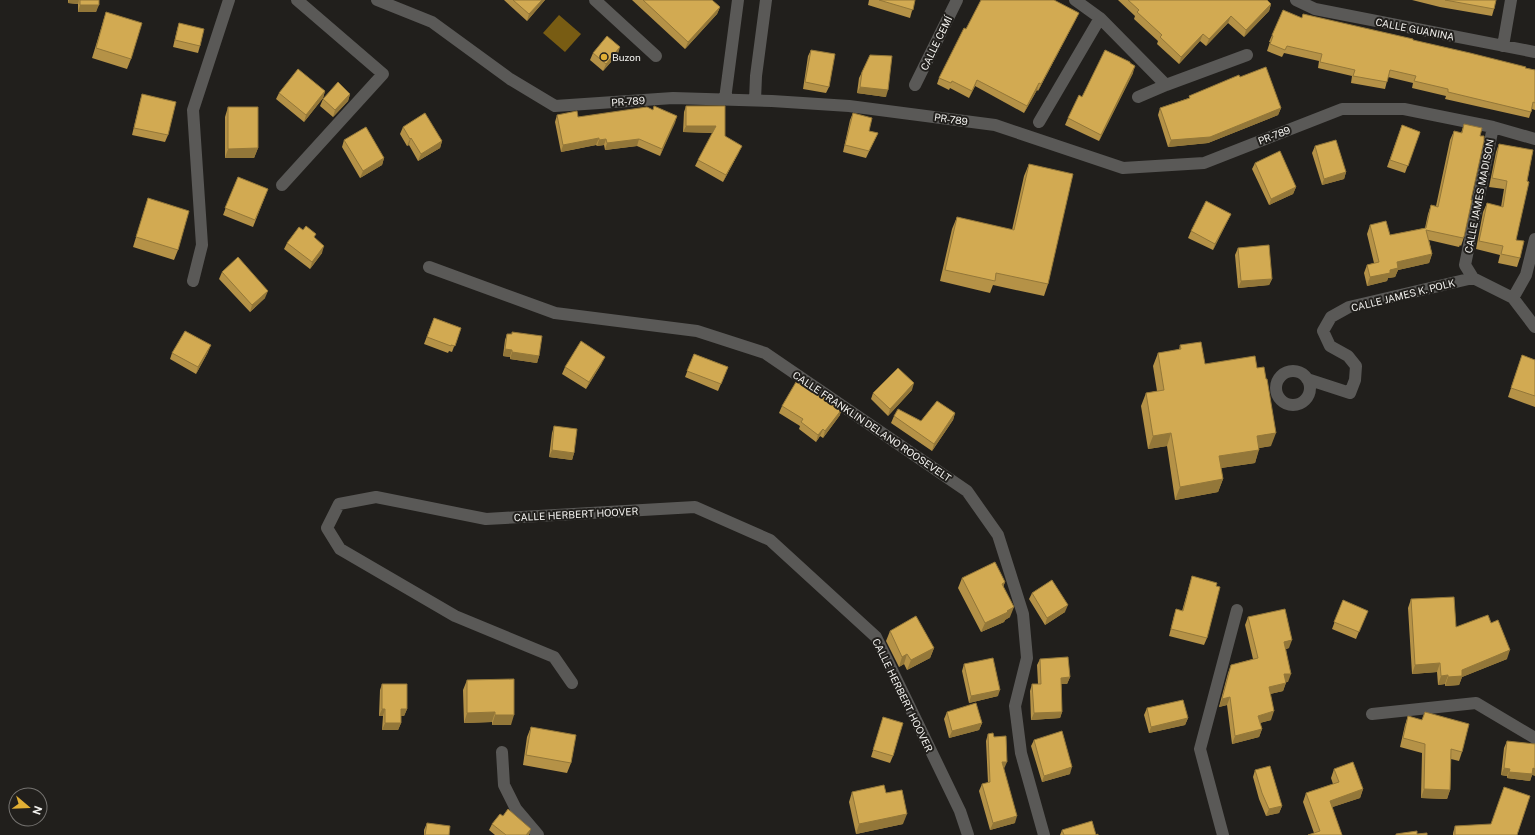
<svg xmlns="http://www.w3.org/2000/svg" width="1535" height="835" font-family="'Public Sans',sans-serif">
	<style>
		.water { fill: #785c13 }
		.lines { fill: none; stroke-linecap: round; stroke-linejoin: round }
		.minor { stroke: #5a5957; stroke-width: 12 }
		.wall { fill: #b59247 }
		.shaded-wall { fill: #937739 }
		.building { fill: #d2aa52; stroke: #937739 }
		.poi-dot { fill: #e1af34; stroke: #211f1c; stroke-width: 1.5 }
		.labels { text-anchor: middle; dominant-baseline: central; stroke-width: 4; stroke-linejoin: round; paint-order: stroke }
		.street-label { font-size: 10px; fill: #f3f2ef; stroke: #211f1c }
		.poi-label { font-size: 10px; fill: #f3f2ef; stroke: #211f1c; text-anchor: start }
	</style>
	<rect width="100%" height="100%" fill="#211f1c"/>
	<path class="water" d="M559,15L581,34L565,52L543,33Z"/>
	<g class="lines">
		<path class="minor" d="M377,0L432,22L510,79L555,106L673,98L772,101L849,106L995,125L1123,168L1204,163L1342,109H1404L1493,127L1535,139
			M595,0L656,56
			M1075,0L1100,18L1166,85
			M1296,0L1315,9L1535,52
			M1503,46L1511,0
			M915,85L957,0
			M1138,97L1166,85L1247,55
			M725,99L738,0
			M755,100L756,76L766,0
			M1039,122L1100,18
			M1493,127L1465,265L1473,278L1513,298L1535,327
			M282,185L383,74L297,0
			M429,267L555,313L697,331L765,353L967,491L998,535L1023,614L1027,658L1015,706L1021,753L1044,835
			M193,281L202,245L193,110L229,0
			M1513,298L1526,275L1535,239
			M1276 388a17 17 0 1 1 34 0a17 17 0 1 1-34 0Z
			M1307,379L1350,393L1355,380L1356,366L1348,356L1330,346L1323,331L1331,317L1349,307L1473,278
			M572,683L554,657L455,616L340,549L327,528L339,504L376,497L486,519L695,507L770,540L876,637L960,811L968,835
			M1372,714L1476,703L1535,738
			M502,752L504,785L516,809L538,835
			M1223,835L1200,749L1237,610"/>
	</g>
	<path class="wall" d="M68,0H99L96,12H78V4L68,3Z
		M504,0H545L527,21Z
		M632,0H712L720,7L717,14L685,49Z
		M869,0H915L910,18L868,5Z
		M1118,0H1267L1271,4L1269,11L1244,37L1228,23L1206,46L1200,41L1179,64L1157,44L1158,41L1134,19L1135,16Z
		M1412,0H1496L1494,9L1492,16L1440,7Z
		M106,12L131,59L127,69L92,58L103,22Z
		M1303,14L1535,70V110L1532,109L1529,118L1445,99L1446,96L1412,88L1413,83L1388,77L1385,89L1351,83L1352,76L1318,68L1319,61L1284,53L1282,57L1267,51L1270,42H1269L1272,35L1302,18Z
		M1076,19L1038,91L1037,90L1024,113L975,86L969,98L950,88L949,90L937,84L939,78L966,29Z
		M179,23L200,46L198,53L173,47L177,30Z
		M811,50L829,87L826,93L803,89L808,56Z
		M593,53L618,54L603,71L590,60Z
		M1130,63L1133,73L1099,141L1065,125L1068,118L1082,97Z
		M862,72L886,97L857,93L859,78Z
		M1240,77L1281,108L1278,115L1208,143L1168,147L1158,115L1160,108L1189,98V96Z
		M325,91L323,98L304,122L276,99L279,93Z
		M142,94L168,135L165,142L132,135L140,101Z
		M350,94L348,101L333,117L320,106L323,99Z
		M686,106L725,136L739,152L723,182L695,166L698,160L713,133L683,132L684,112Z
		M228,107L258,148L254,158H225V117Z
		M653,110L677,116L660,156L637,146L605,150L604,145L597,146L596,145L561,152L555,122L557,115L578,117Z
		M853,113L869,131L878,133L875,139L866,158L843,152L850,120Z
		M1464,124L1480,136L1471,200L1464,237L1461,246L1460,245L1459,247L1429,240L1432,254L1429,263L1398,270L1395,277L1388,278L1387,281L1367,286L1364,273L1367,265L1374,263L1367,234L1370,225L1390,235L1425,228L1428,214L1431,205L1436,206L1450,140L1454,131L1461,133Z
		M1402,125L1420,132L1405,173L1387,167Z
		M403,127L442,141L440,148L418,161L409,145L407,146L400,134Z
		M344,140L384,158L382,165L360,178L342,147Z
		M1499,144L1533,150L1516,240L1520,258L1517,267L1498,263L1500,255L1476,249L1483,212L1487,203L1501,207L1504,189L1489,187L1496,152Z
		M1315,146L1346,172L1344,179L1322,185L1312,153Z
		M1255,163L1296,187L1293,194L1269,205L1252,169Z
		M1029,164L1048,284L1044,296L993,285L990,293L940,281L952,229L957,217L1012,230L1024,176Z
		M238,177L268,189L253,227L223,215Z
		M148,198L178,250L174,260L133,247Z
		M1231,214L1213,250L1188,238L1191,231Z
		M315,238L322,253L310,269L284,249L287,243Z
		M1238,248L1272,279L1269,285L1238,288L1235,255Z
		M222,272L265,298L250,312L219,279Z
		M434,318L461,328L452,352L449,351L448,353L424,344Z
		M507,334L539,356L537,363L510,359V357L503,356L505,340Z
		M1180,345L1205,364L1271,446L1259,448L1255,463L1221,468L1223,479L1218,492L1175,500L1167,446L1148,449L1141,406L1146,393L1157,391L1153,366L1158,353L1179,350Z
		M208,352L196,374L170,359L172,353Z
		M694,354L728,367L718,391L685,377Z
		M1522,355L1535,360V407L1508,397Z
		M602,363L586,389L562,374L565,367Z
		M912,390L888,416L871,399L873,393Z
		M820,396L835,403L840,415L823,438L820,436L816,442L799,429L800,426L779,413L782,406Z
		M955,413L953,420L932,451L891,423L894,416L921,421Z
		M554,426L574,453L572,460L549,457L552,433Z
		M1192,576L1207,638L1204,645L1169,636L1174,616L1176,609L1182,611Z
		M962,578L1005,582L1003,587L1010,617L1005,620L1004,622L981,632L958,588Z
		M1032,593L1065,612L1045,625L1029,599Z
		M1411,599L1456,627L1507,659L1462,677L1459,685L1445,686V684L1438,685L1437,672L1412,674L1408,608Z
		M1343,600L1365,617L1356,639L1332,629Z
		M1248,617L1289,648L1286,649L1288,682H1286L1283,691L1270,694L1271,720L1260,723L1262,729L1259,737L1232,744L1227,705L1219,707L1228,673L1231,665L1253,659L1245,625Z
		M890,631L934,648L930,658L907,670L904,664L899,667L886,641Z
		M1040,659L1070,677L1067,684H1061L1062,712L1060,718L1031,720L1030,691L1032,684H1038L1037,665Z
		M964,664L998,696L969,703L962,671Z
		M467,680L511,725H492V722L464,723L463,690Z
		M382,684L407,709L404,716H401V723L398,730H382L383,716H379L380,690Z
		M1147,708L1188,718L1185,725L1149,733L1144,715Z
		M947,712L982,723L979,730L949,738L944,719Z
		M1425,712L1462,752L1459,761L1451,759L1450,790L1447,799L1421,798L1422,753L1400,747L1405,725L1408,716L1422,720Z
		M883,717L893,756L890,763L871,757Z
		M531,727L571,763L567,773L523,765L527,737Z
		M988,734L1004,769H1003L1015,823L990,830L979,791L982,784L988,783L986,741Z
		M1034,740L1070,774L1042,782L1031,746Z
		M1507,741L1532,775L1530,781L1507,778V776L1501,775L1504,748Z
		M1334,769L1363,789L1360,798L1332,807L1342,835L1314,833L1303,802L1306,793L1333,784L1331,778Z
		M1255,770L1282,806L1279,813L1266,816L1259,799L1253,777Z
		M852,792L886,793L903,824L856,834L849,802Z
		M503,816L529,835H495L489,830L492,824Z
		M427,823L449,835H424V830Z
		M1455,826L1517,835H1453V833Z
		M1062,830L1096,835H1098H1060Z"/>
	<path class="shaded-wall" d="M69,0H79L78,4L68,3Z
		M542,0H545L527,21L529,14Z
		M1271,4L1269,11L1244,37L1246,30Z
		M80,5H99L96,12H78Z
		M720,7L717,14L685,49L688,42Z
		M1079,13L1076,19L1038,91L1041,84Z
		M1231,16L1228,23L1206,46L1209,39Z
		M1203,34L1200,41L1179,64L1181,57Z
		M620,47L618,54L603,71L606,64Z
		M1135,66L1133,73L1099,141L1101,135Z
		M977,80L975,86L969,98L972,91Z
		M1039,83L1037,90L1024,113L1027,106Z
		M860,87L888,90L886,97L857,93Z
		M325,91L323,98L304,122L306,115Z
		M350,94L348,101L333,117L335,110Z
		M1281,108L1278,115L1208,143L1168,147L1171,140Z
		M677,116L675,123L660,156L662,149Z
		M686,126H716L714,133L683,132Z
		M411,138L409,145L407,146L410,139Z
		M599,138L596,145L561,152L563,145Z
		M606,139L604,145L597,146L599,140Z
		M639,139L637,146L605,150L607,143Z
		M442,141L440,148L418,161L421,154Z
		M742,146L739,152L723,182L726,175Z
		M258,148L254,158H225L228,149Z
		M384,158L382,165L360,178L363,171Z
		M1346,172L1344,179L1322,185L1324,179Z
		M1296,187L1293,194L1269,205L1271,199Z
		M1231,214L1213,250L1215,244Z
		M324,246L322,253L310,269L312,262Z
		M1432,254L1429,263L1398,270L1395,277L1388,278L1387,281L1367,286L1370,277L1390,270L1397,262Z
		M1272,279L1269,285L1238,288L1241,281Z
		M268,291L265,298L250,312L252,305Z
		M211,345L208,352L196,374L198,367Z
		M505,349L512,350L510,357L503,356Z
		M512,352L539,356L537,363L510,359Z
		M605,357L602,363L586,389L589,382Z
		M914,383L912,390L888,416L890,409Z
		M842,409L840,415L823,438L825,431Z
		M955,413L953,420L932,451L934,444Z
		M823,429L820,436L816,442L818,435Z
		M1171,433L1167,446L1148,449L1153,436Z
		M1276,433L1271,446L1253,449L1257,436Z
		M552,450L574,453L572,460L549,457Z
		M1259,450L1255,463L1214,469L1219,456Z
		M1223,479L1218,492L1175,500L1180,487Z
		M1005,582L1001,592L1002,584Z
		M1068,605L1065,612L1045,625L1047,618Z
		M1014,607L1010,617L1005,620L1004,622L981,632L985,623Z
		M1292,640L1289,648L1281,650L1284,642Z
		M934,648L930,658L907,670L911,660Z
		M1510,650L1507,659L1462,677L1459,685L1445,686L1448,677L1462,670Z
		M907,654L904,664L899,667L902,657Z
		M1440,663L1437,672L1412,674L1415,665Z
		M1284,674H1291L1288,682H1281Z
		M1448,675L1445,684L1438,685L1441,676Z
		M1070,677L1067,684H1058L1061,678Z
		M1286,683L1283,691L1266,695L1269,687Z
		M1000,690L998,696L969,703L971,696Z
		M1230,697L1227,705L1219,707L1222,699Z
		M382,709H385L383,716H379Z
		M401,709H407L404,716H398Z
		M1274,711L1271,720L1255,724L1258,716Z
		M495,712L492,722L464,723L467,713Z
		M1062,712L1060,718L1031,720L1034,713Z
		M495,715H514L511,725H492Z
		M1188,718L1185,725L1149,733L1151,727Z
		M385,723H401L398,730H382Z
		M982,723L979,730L949,738L952,731Z
		M1262,729L1259,737L1232,744L1235,736Z
		M1002,762H1007L1004,769H999Z
		M1072,767L1070,774L1042,782L1044,776Z
		M1504,768L1510,769L1507,776L1501,775Z
		M1533,768L1535,769V776L1532,775L1530,781L1507,778L1509,772Z
		M1363,789L1360,798L1327,809L1330,801Z
		M1424,789L1450,790L1447,799L1421,798Z
		M1282,806L1279,813L1266,816L1269,809Z
		M907,814L903,824L856,834L859,824Z
		M1017,816L1015,823L990,830L993,823Z
		M531,829L529,835H526Z"/>
	<path class="building" d="M80,0H99V5H80Z
		M513,0H542L529,14Z
		M643,0H712L720,7L688,42Z
		M879,0H915L913,10Z
		M981,0H1054L1079,13L1041,84L1039,83L1027,106L977,80L972,91L952,81L951,83L939,78L964,28L966,29Z
		M1128,0H1267L1271,4L1246,30L1231,16L1209,39L1203,34L1181,57L1160,37L1162,35L1137,12L1139,10Z
		M1445,0H1496L1494,9Z
		M1283,10L1302,18L1303,14L1413,39V40L1470,53L1526,67L1525,68L1535,70V103L1533,102L1531,112L1448,92V89L1414,81L1416,76L1390,70L1387,82L1353,76L1355,70L1320,62L1322,54L1287,46L1285,50L1270,44L1273,36L1272,35Z
		M106,12L142,23L131,59L96,48Z
		M179,23L204,29L200,46L175,40Z
		M607,36L620,47L606,64L593,53Z
		M811,50L835,54L829,87L805,82Z
		M1105,50L1130,62V63L1135,66L1101,135L1068,118L1079,95L1082,97Z
		M870,55L892,56L888,90L860,87L862,72Z
		M1266,67L1281,108L1210,137L1171,140L1160,108L1190,98L1189,96L1239,75L1240,77Z
		M298,69L325,91L306,115L279,93Z
		M338,82L350,94L335,110L323,99Z
		M142,94L176,102L168,135L134,128Z
		M654,106L677,116L662,149L639,139L607,143L606,139L599,140V138L563,145L557,115L577,111L578,117L647,107L653,110Z
		M686,106H725V136L742,146L726,175L698,160L716,126H686Z
		M228,107H258V148L228,149Z
		M425,113L442,141L421,154L411,138L410,139L403,127Z
		M853,113L872,118L869,131L878,133L869,151L845,145Z
		M1464,124L1482,128L1480,136H1484V141L1471,200H1472L1464,237H1463V238L1426,230L1432,254L1397,262L1398,268L1390,270V273L1370,277L1367,265L1379,262L1370,225L1386,221L1390,235L1426,228L1431,205L1438,207L1454,131L1462,133Z
		M1402,125L1420,132L1408,166L1390,160Z
		M366,127L384,158L363,171L344,140Z
		M1336,140L1346,172L1324,179L1315,146Z
		M1499,144L1533,150L1527,181L1529,182L1516,240L1524,241L1520,258L1501,254L1503,246L1479,241L1487,203L1503,207L1507,181L1492,178Z
		M1280,151L1296,187L1271,199L1255,163Z
		M1029,164L1073,174L1048,284L996,273L995,281L945,270L957,217L1014,230Z
		M238,177L268,189L255,220L225,208Z
		M148,198L189,211L178,250L136,237Z
		M1206,201L1231,214L1215,244L1191,231Z
		M306,226L316,234L314,237L324,246L312,262L287,243L299,227L303,230Z
		M1269,245L1272,279L1241,281L1238,248Z
		M238,257L268,291L252,305L222,272Z
		M434,318L461,328L455,346L451,345V346L427,337Z
		M185,331L211,345L198,367L172,353Z
		M512,332L542,336L539,356L512,352V350L505,349L507,334H512Z
		M581,341L605,357L589,382L565,367Z
		M1201,342L1205,364L1255,356L1257,368L1264,367L1266,379H1267L1276,433L1257,436L1259,450L1219,456L1223,479L1180,487L1171,433L1153,436L1146,393L1164,390L1158,353L1181,349L1180,345Z
		M694,354L728,367L721,384L687,371Z
		M1522,355L1535,360V396L1511,388Z
		M898,368L914,383L890,409L873,393Z
		M796,382L820,396L823,393L835,402L834,403L842,409L825,431L823,429L818,435L801,422L803,419L782,406Z
		M937,401L955,413L934,444L894,416L898,409L921,421Z
		M554,426L577,429L574,453L552,450Z
		M995,562L1005,582L1002,584L1014,607L1007,611L1008,612L985,623L962,578Z
		M1192,576L1217,583L1216,586L1220,587L1207,638L1171,629L1176,609L1183,611Z
		M1052,580L1068,605L1047,618L1032,593Z
		M1454,597L1456,627L1488,615L1491,623L1498,620L1510,650L1462,670V676L1448,677V675L1441,676L1440,663L1415,665L1411,599Z
		M1343,600L1368,611L1359,632L1334,622Z
		M1285,609L1292,640L1284,642L1291,674H1284L1286,683L1269,687L1274,711L1258,716L1262,729L1235,736L1230,697L1222,699L1231,665L1258,658L1248,617Z
		M916,616L934,648L911,660L907,654L902,657L890,631Z
		M1068,657L1070,677L1061,678L1062,712L1034,713L1032,684H1041L1040,659Z
		M993,658L1000,690L971,696L964,664Z
		M514,679V715H495V712L467,713V680Z
		M382,684H407V709H401V723H385V709H382Z
		M1183,700L1188,718L1151,727L1147,708Z
		M976,703L982,723L952,731L947,712Z
		M1425,712L1469,724L1462,752L1451,749L1450,790L1424,789L1425,744L1403,738L1408,716L1422,720Z
		M883,717L903,723L893,756L873,750Z
		M531,727L576,735L571,763L526,755Z
		M1062,731L1072,767L1044,776L1034,740Z
		M993,733L994,737L1006,736L1007,762H1002L1017,816L993,823L982,784L990,782L988,734Z
		M1507,741L1535,744V769L1533,768L1532,774L1509,772L1510,769L1504,768Z
		M1353,762L1363,789L1330,801L1342,835H1308L1320,831L1306,793L1339,782L1334,769Z
		M1270,766L1282,806L1269,809L1262,793L1255,770Z
		M884,785L886,793L902,790L907,814L859,824L852,792Z
		M1504,787L1530,796L1517,835H1455V826L1491,824Z
		M508,809L531,829L526,835H506L492,824L500,814L503,816Z
		M1092,821L1096,835L1098,834V835H1064L1062,830Z
		M427,823L450,826L449,835H425Z
		M1417,831V834L1427,833V835H1396V834Z"/>
	<circle class="poi-dot" cx="604" cy="57" r="4"/>
	<g class="labels">
		<g class="street-label">
			<text transform="translate(1415 29) rotate(11)">CALLE GUANINA</text>
			<text transform="translate(936 43) rotate(-64)">CALLE CEMÍ</text>
			<text transform="translate(628 101) rotate(-4)">PR-789</text>
			<text transform="translate(951 119) rotate(8)">PR-789</text>
			<text transform="translate(1274 135) rotate(-21)">PR-789</text>
			<text transform="translate(1479 196) rotate(-79)">CALLE JAMES MADISON</text>
			<text transform="translate(1403 295) rotate(-14)">CALLE JAMES K. POLK</text>
			<text transform="translate(872 426) rotate(34)">CALLE FRANKLIN DELANO ROOSEVELT</text>
			<text transform="translate(576 514) rotate(-3)">CALLE HERBERT HOOVER</text>
			<text transform="translate(903 695) rotate(64)">CALLE HERBERT HOOVER</text>
		</g>
		<g class="poi-label">
			<text x="612" y="57">Buzon</text>
		</g>
	</g>
	<g transform="translate(28 807) rotate(109)"><circle r="19" fill="#211f1c" stroke="#757370"/>
	<path d="M0-3L7 15L0 10L-7 15Z" fill="#e1af34"/>
	<text y="-6" font-size="11" font-weight="bold" text-anchor="middle" fill="#f3f2ef">N</text>
	</g>
</svg>
